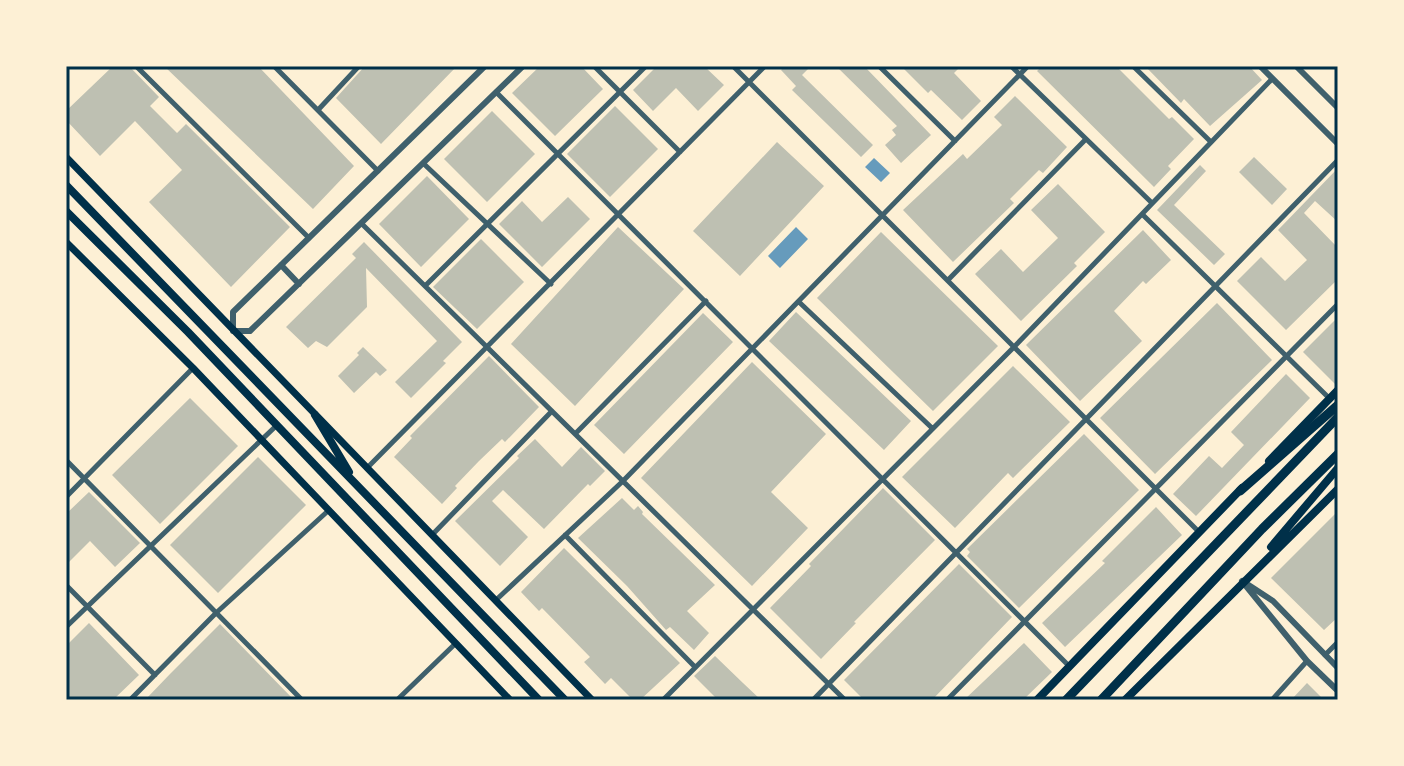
<svg xmlns="http://www.w3.org/2000/svg" width="1404" height="766" font-family="'DM Sans',sans-serif">
	<style>
		.water { fill: #669bbc }
		.building { fill: #bec0b2 }
		.lines { fill: none; stroke-linecap: round; stroke-linejoin: round }
		.minor { stroke: #3f606c; stroke-width: 5 }
		.tertiary { stroke: #3f606c; stroke-width: 6 }
		.secondary { stroke: #003049; stroke-width: 7 }
		.primary { stroke: #003049; stroke-width: 8 }
		.motorway { stroke: #003049; stroke-width: 9 }
		.neatline { fill: none; stroke: #003049; stroke-width: 3 }
	</style>
	<rect width="100%" height="100%" fill="#fdf0d5"/>
	<path class="water" d="M874,158L890,173L881,182L865,167Z
		M796,227L808,239L780,268L768,256Z"/>
	<path class="building" d="M113,66H129L159,97L150,106L177,133L186,124L290,227L231,287L149,202L182,170L135,121L100,156L66,120V111Z
		M164,66H258L354,166L313,209Z
		M365,66H457L381,144L336,98Z
		M540,66H581L603,89L555,136L512,93Z
		M657,66H704L724,85L698,111L676,88L653,111L633,90Z
		M785,66H811L802,75L873,145L861,157L792,90L796,86L781,70Z
		M836,66H864L931,135L901,163L885,145L896,135L892,130L897,126Z
		M901,66H961L954,73L981,101L962,120L931,90L928,93Z
		M1042,66H1116L1169,119L1172,117L1194,139L1168,166L1171,169L1154,187L1037,71Z
		M1145,66H1249L1262,80L1210,126L1184,99L1181,103Z
		M1015,96L1067,147L1043,173L1039,170L1010,199L1014,203L953,262L903,210L963,154L967,159L1002,125L994,117Z
		M615,106L658,149L610,197L567,154Z
		M492,111L535,154L487,202L444,159Z
		M777,142L824,186L740,276L693,231Z
		M1254,157L1287,189L1272,205L1239,172Z
		M1200,165L1206,171L1174,205L1225,254L1214,265L1157,210Z
		M1338,168V222L1315,201L1304,213L1338,248V279L1286,330L1237,281L1261,257L1285,281L1307,260L1278,230Z
		M427,176L469,219L421,267L379,224Z
		M1058,184L1105,232L1074,263L1077,266L1021,321L975,274L1001,249L1023,272L1058,238L1031,210Z
		M568,197L590,219L542,267L499,224L522,201L542,222Z
		M618,227L684,289L575,406L511,344Z
		M1143,230L1171,260L1146,284L1143,281L1114,311L1142,341L1080,401L1026,345Z
		M881,232L998,346L933,411L817,298Z
		M481,239L524,282L477,329L433,287Z
		M364,242L462,342L443,361L446,363L411,398L395,382L437,341L366,268L367,307L327,347L316,341L308,348L286,327L356,258L352,254Z
		M1217,303L1272,360L1155,474L1100,418Z
		M796,312L911,421L884,450L769,341Z
		M703,313L733,342L624,454L594,425Z
		M1338,317V383L1335,384L1303,352Z
		M363,347L387,370L380,376L376,372L354,393L338,376L359,355L357,353Z
		M489,356L539,407L505,442L502,439L479,461L455,486L457,488L442,504L394,457L412,438L410,436Z
		M752,362L826,434L771,492L808,528L752,586L641,478Z
		M1013,366L1070,422L1013,478L1008,473L955,528L902,477Z
		M1286,374L1310,398L1196,516L1173,494L1209,456L1222,468L1244,445L1231,432Z
		M190,398L238,446L160,524L112,475Z
		M1084,434L1139,490L1019,608L967,556L970,552L967,549Z
		M535,439L562,467L581,447L605,471L590,486L588,484L544,529L503,490L492,501L528,537L500,566L455,521L519,458L517,456Z
		M258,457L306,505L218,593L170,545Z
		M883,488L935,540L854,622L856,623L821,659L770,608L811,566L809,564Z
		M89,492L140,543L115,567L90,541L66,565V514Z
		M622,498L634,510L638,506L643,512L642,514L715,585L687,611L709,633L694,650L670,627L666,630L627,586L578,538Z
		M1156,507L1182,535L1065,647L1042,623L1105,563L1102,561Z
		M1338,511V617L1324,630L1271,578Z
		M564,548L680,663L640,700H633L611,678L605,684L584,662L590,657L542,608L539,611L521,592Z
		M959,564L1012,617L932,700H864L844,680Z
		M89,623L139,675L113,700H66V646Z
		M220,624L294,700H145L170,674Z
		M1024,643L1052,672L1023,700H964Z
		M715,656L743,683L761,700H718L694,676Z
		M1307,683L1324,700H1291Z"/>
	<g class="lines">
		<path class="minor" d="M136,66L309,238
			M274,66L378,171
			M594,66L680,152
			M733,66L1198,531
			M879,66L955,141
			M1011,66L1152,203
			M1133,66L1211,142
			M496,92L1069,666
			M318,110L359,66
			M424,164L551,284
			M1142,214L1329,398
			M362,224L845,700
			M948,280L1086,139
			M425,286L646,66
			M799,302L932,428
			M575,434L706,301
			M66,460L302,700
			M367,468L765,66
			M66,497L193,368
			M432,535L552,411
			M565,535L695,667
			M66,585L155,675
			M496,600L623,481L1028,66
			M66,627L276,426
			M1325,655L1338,642
			M130,700L216,613L329,510
			M397,700L455,644
			M663,700L1014,347L1272,79
			M813,700L1338,160
			M947,700L1338,304
			M1272,700L1307,661"/>
		<path class="tertiary" d="M485,66L233,312V331H250L523,66
			M1260,66L1338,144
			M1296,66L1338,108
			M281,265L299,284
			M1242,581L1307,661L1338,691
			M1247,584L1273,601L1338,668"/>
		<path class="secondary" d="M66,157L592,700
			M66,242L193,368L510,700"/>
		<path class="primary" d="M66,185L565,700
			M66,211L188,332L539,700
			M315,415L349,472
			M1269,461L1338,390
			M1271,547L1338,468
			M1037,700L1242,488
			M1125,700L1338,489"/>
		<path class="motorway" d="M1240,491L1338,405
			M1066,700L1338,417
			M1101,700L1262,529L1338,454"/>
	</g>
	<rect width="1404" height="766" fill="none" stroke="#fdf0d5" stroke-width="136"/>
	<rect x="68" y="68" width="1268" height="630" class="neatline"/>
</svg>
